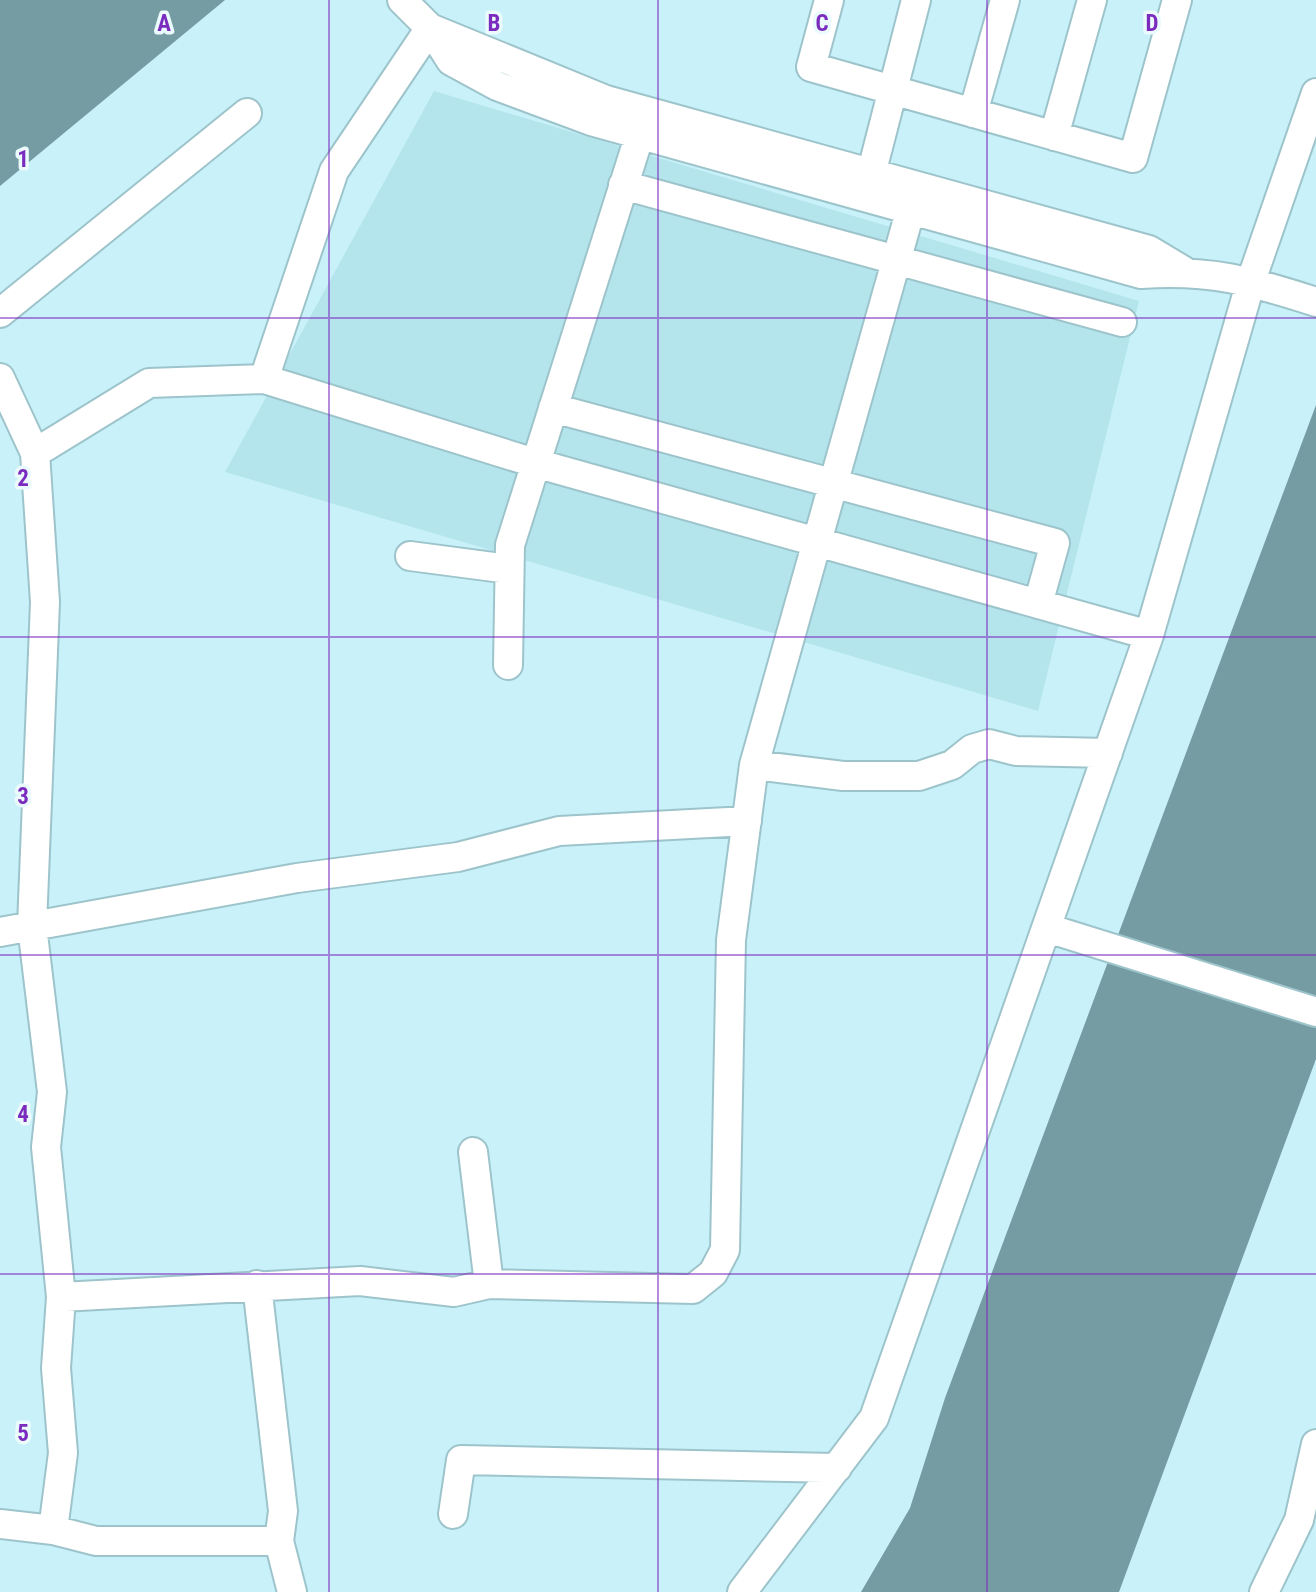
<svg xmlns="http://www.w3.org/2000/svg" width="1316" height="1592" font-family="'Roboto Condensed',sans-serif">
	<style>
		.built { fill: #b4e5ed }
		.water { fill: #769ca3 }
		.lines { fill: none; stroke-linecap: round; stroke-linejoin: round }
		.minor-casing { stroke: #9dc4cb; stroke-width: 32 }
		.minor { stroke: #fff; stroke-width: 28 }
		.grid { fill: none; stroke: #7b2cbf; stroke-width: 2; stroke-opacity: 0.55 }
		.grid-label { font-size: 23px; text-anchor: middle; font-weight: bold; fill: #7b2cbf; stroke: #eafafd; stroke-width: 7; stroke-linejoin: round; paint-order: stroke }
	</style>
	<rect width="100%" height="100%" fill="#c9f1f9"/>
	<path class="built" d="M434,91L1139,301L1038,711L225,472Z"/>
	<path class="water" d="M0,0H225L0,186Z
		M1316,405V1059L1119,1592H861L910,1508L945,1398Z"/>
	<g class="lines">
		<defs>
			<path id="minor" d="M402,0L430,28L451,61L497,86L591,121L1141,274C1210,269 1251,281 1316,302
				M829,0L811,67L1133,158L1177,0
				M430,28L334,171L264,379L535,463L1149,635
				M430,28L606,100L1149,250L1184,271
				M973,113L1005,0
				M1054,136L1092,0
				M623,185L1122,322
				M867,190L916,0
				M0,313L247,113
				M0,378L35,453L45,602L32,926L52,1092L46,1147L61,1297L56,1368L63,1453L53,1530
				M553,408L1055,543L1038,604
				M35,453L149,383L264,379
				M410,556L509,569
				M508,665L510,545L645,118
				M754,765L843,776H919L952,765L972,749L989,744L1016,751L1108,753
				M1047,928L1316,1012
				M0,932L297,878L458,857L559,831L747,821
				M473,1152L489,1284
				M257,1285L283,1511L279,1541L292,1592
				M61,1297L360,1281L454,1292L489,1284L693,1289L713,1273L725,1250L731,940L754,765L917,187
				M453,1514L461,1460L837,1468
				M0,1524L53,1530L96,1541H279
				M742,1592L874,1418L1149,635L1251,281L1316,93
				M1264,1592L1299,1520L1316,1444"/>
		</defs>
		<use href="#minor" class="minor-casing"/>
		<use href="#minor" class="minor"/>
	</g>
	<path class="grid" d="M329,0V1592M658,0V1592M987,0V1592M0,318H1316M0,637H1316M0,955H1316M0,1274H1316"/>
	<g class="grid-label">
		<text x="164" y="31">A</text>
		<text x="494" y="31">B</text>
		<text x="822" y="31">C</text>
		<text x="1152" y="31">D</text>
		<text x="23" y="167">1</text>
		<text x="23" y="486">2</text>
		<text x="23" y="804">3</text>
		<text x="23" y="1122">4</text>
		<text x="23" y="1441">5</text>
	</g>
</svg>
